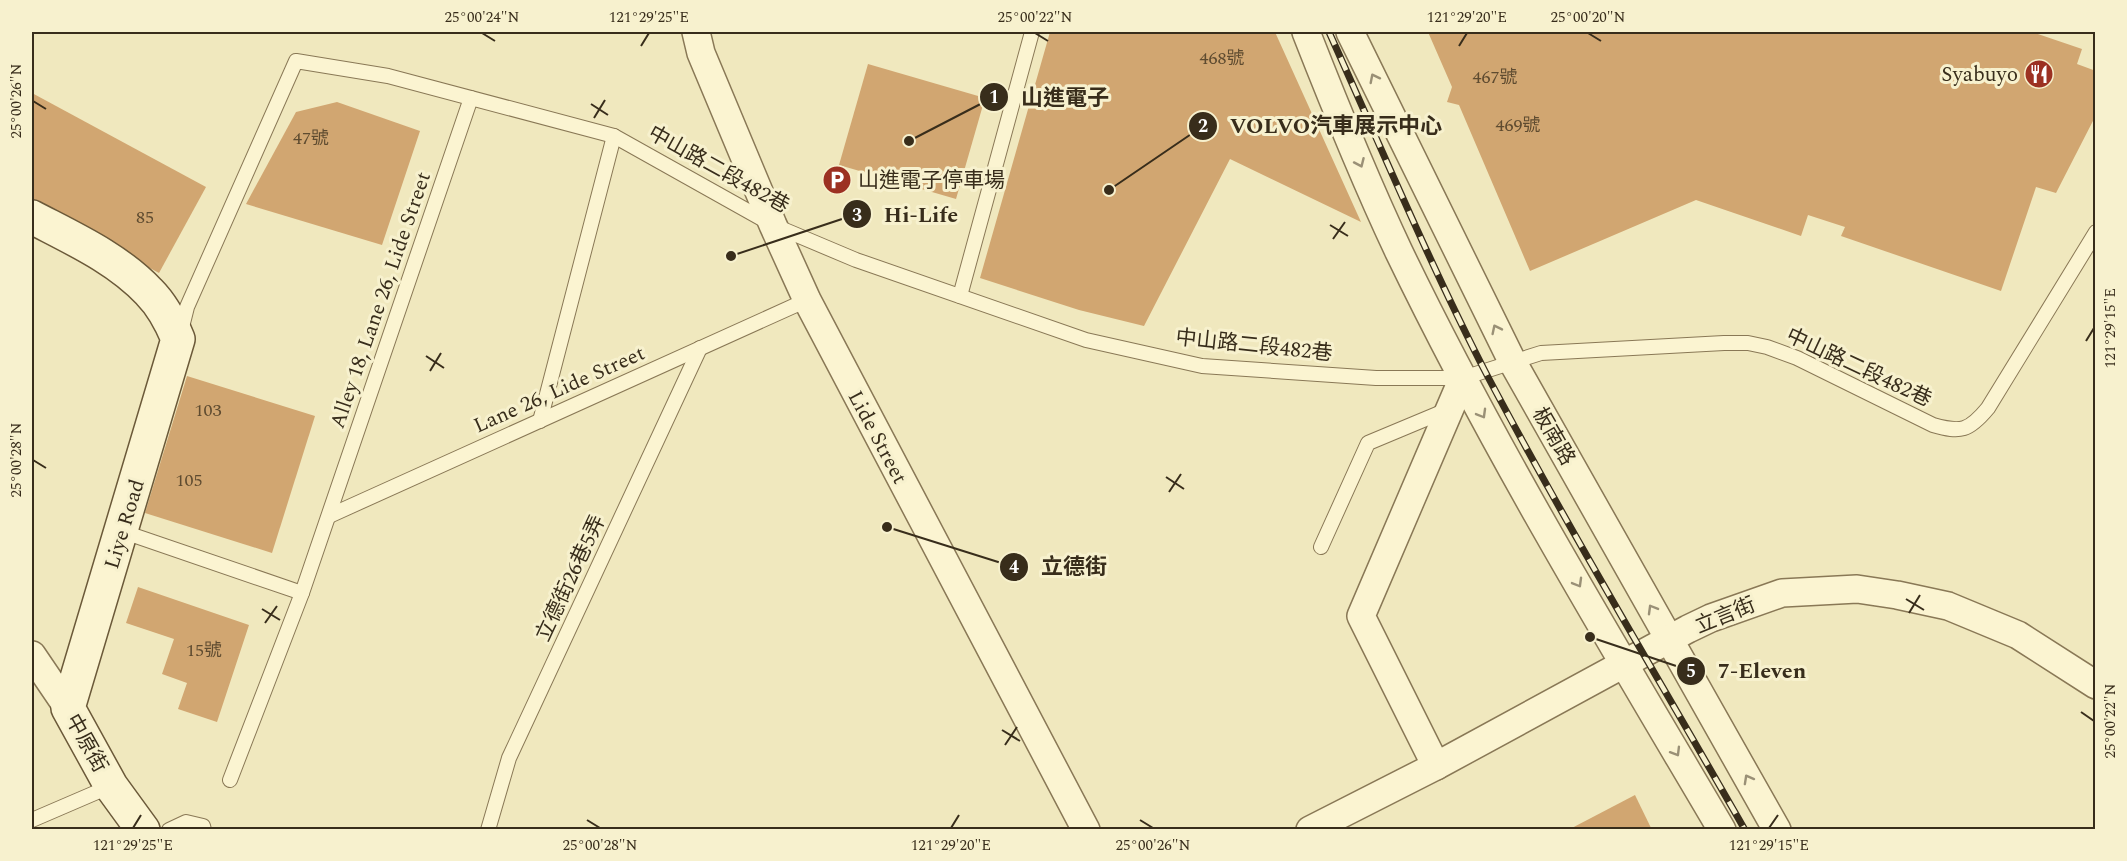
<svg xmlns="http://www.w3.org/2000/svg" width="2127" height="861" font-family="Spectral,'Noto Sans TC',serif">
<style>
.building{fill:#d1a671}
.lines{fill:none;stroke-linecap:round;stroke-linejoin:round}
.lane-casing{stroke:#897856;stroke-width:16}
.street-casing{stroke:#897856;stroke-width:30}
.secondary-casing{stroke:#6b5939;stroke-width:36}
.lane{stroke:#fbf4d1;stroke-width:14}
.street{stroke:#fbf4d1;stroke-width:27}
.secondary{stroke:#fbf4d1;stroke-width:33}
.rail-casing{stroke:#382d1b;stroke-width:7}
.rail{stroke:#f7f1ce;stroke-width:4.5;stroke-dasharray:14;stroke-linecap:butt}
.oneway{stroke:#9a9076}
.ticks{fill:none;stroke:#382d1b;stroke-width:2}
.labels{text-anchor:middle;stroke-width:6;stroke-linejoin:round;paint-order:stroke}
.number-label{font-size:18px;fill:#5e4b30}
.poi-label{font-size:21px;fill:#382d1b;stroke:#f7f1ce;text-anchor:end}
.street-label{font-size:21px;fill:#382d1b;stroke:#f7f1ce}
.leader{fill:none;stroke:#382d1b;stroke-width:2}
.callout-dot{fill:#382d1b;stroke:#f7f1ce;stroke-width:2}
.mark-label{font-size:18px;text-anchor:middle;font-weight:bold;fill:#fff}
.callout-label{font-size:22px;text-anchor:middle;font-weight:bold;fill:#382d1b;stroke:#f7f1ce;stroke-width:6;stroke-linejoin:round;paint-order:stroke}
.neatline{fill:none;stroke:#382d1b;stroke-width:2}
.ticks-label{font-size:15px;text-anchor:middle;fill:#382d1b}
</style>
<rect width="100%" height="100%" fill="#f0e8be"/>
<g class="building">
<polygon points="1050,32 1275,32 1361,222 1230,159 1144,326 1079,310 980,278"/>
<polygon points="1428,32 2032,32 2082,49 2077,64 2096,71 2096,115 2056,193 2036,187 2001,291 1841,236 1845,227 1808,215 1801,236 1696,200 1530,271 1459,105 1447,102 1452,87"/>
<polygon points="868,64 985,98 956,199 839,165"/>
<polygon points="32,93 206,187 159,273 32,204"/>
<polygon points="337,102 420,131 382,245 246,204 296,112"/>
<polygon points="187,376 315,416 272,553 145,513"/>
<polygon points="138,587 249,625 217,722 178,709 187,683 162,674 174,639 126,623"/>
<polygon points="1635,795 1652,830 1568,830"/>
</g>
<g class="lines">
<g class="lane-casing">
<g id="lane">
<polyline points="960,296 1032,32"/>
<path d="M181,331l6,-24 109,-246 92,15 226,60 159,89 83,35 230,80 116,26 174,12h87l78,-25 183,-10h24l19,4 30,11 136,67c28,8 36,6 55,-17l108,-176"/>
<polyline points="540,421 614,136"/>
<polyline points="329,516 807,300"/>
<polyline points="121,531 302,593"/>
<polyline points="1321,547 1368,443 1447,410"/>
<polyline points="230,780 302,593 471,98"/>
<polyline points="32,820 111,786"/>
<polyline points="169,830 186,822 203,826 204,830"/>
<polyline points="488,830 509,758 700,348"/>
</g>
</g>
<g class="street-casing">
<g id="street">
<polyline points="696,32 701,53 773,225 807,300 1086,830"/>
<path d="M1306,32c29,74 59,148 93,220 96,199 211,388 323,578"/>
<polyline points="1350,32 1512,361 1777,830"/>
<polyline points="32,655 68,708"/>
<polyline points="1436,766 1361,616 1463,378"/>
<polyline points="1310,830 1436,766 1688,629 1711,618 1782,593 1857,589 1897,595 1948,606 2018,635 2096,685"/>
</g>
</g>
<g class="secondary-casing">
<path id="secondary" d="M32,217c40,21 85,41 117,75 13,13 22,30 29,47l-110,369 43,78 32,44"/>
</g>
<use href="#lane" class="lane"/>
<use href="#street" class="street"/>
<use href="#secondary" class="secondary"/>
<g class="rail-casing">
<path id="rail" d="M1329,32c52,115 101,233 159,345 81,153 171,302 257,453"/>
</g>
<use href="#rail" class="rail"/>
</g>
<defs><path id="oneway-chevron" d="M-2-3.5L2.5 0L-2 3.5" fill="none" stroke-width="1.6" stroke-linecap="round" stroke-linejoin="round" transform="scale(1.5)"/></defs>
<g class="oneway">
<use href="#oneway-chevron" transform="translate(1374 78) rotate(-117)"/>
<use href="#oneway-chevron" transform="translate(1360 163) rotate(66)"/>
<use href="#oneway-chevron" transform="translate(1496 329) rotate(-116)"/>
<use href="#oneway-chevron" transform="translate(1482 414) rotate(60)"/>
<use href="#oneway-chevron" transform="translate(1578 583) rotate(60)"/>
<use href="#oneway-chevron" transform="translate(1652 609) rotate(-120)"/>
<use href="#oneway-chevron" transform="translate(1676 752) rotate(59)"/>
<use href="#oneway-chevron" transform="translate(1748 779) rotate(-119)"/>
</g>
<path class="ticks" d="M482,33l13,8M1035,33l13,8M1588,33l13,8M641,46l8,-13M1459,46l8,-13M33,101l13,8M591,104l17,11M594,118l11,-18M1330,225l18,11M1333,239l12,-17M2086,341l8,-13M426,356l18,12M430,371l11,-18M33,460l13,8M1166,477l18,12M1169,492l12,-18M1906,599l18,11M262,609l18,11M1909,613l11,-18M265,623l12,-17M2081,712l13,9M1002,730l18,11M1005,745l12,-18M587,820l13,8M1140,820l13,8M133,828l8,-13M951,828l8,-13M1769,828l9,-13"/>
<defs>
<g id="restaurant-disc" transform="scale(1.5)"><circle r="9.5" fill="#9c3122" stroke="#f7f1ce"/><path d="M-5-6h1v4h1v-4h1v4h1v-4h1v5L-1.5 .5V6h-2V.5L-5-1ZM5-6V6H3V1.5H1.5Q1.5-4 5-6Z" fill="#fff"/></g>
<g id="parking-disc" transform="scale(1.5)"><circle r="9.5" fill="#9c3122" stroke="#f7f1ce"/><path d="M-3.5-5.5H1a3.5 3.5 0 0 1 0 7H-1V5.5H-3.5ZM-1-3.4V-.6H.8a1.4 1.4 0 0 0 0-2.8Z" fill="#fff"/></g>
</defs>
<g fill-rule="evenodd">
<use href="#restaurant-disc" x="2039" y="74"/>
<use href="#parking-disc" x="837" y="180"/>
</g>
<g class="labels">
<g class="number-label">
<text x="1222" y="64">468號</text>
<text x="1495" y="83">467號</text>
<text x="1518" y="131">469號</text>
<text x="311" y="144">47號</text>
<text x="145" y="223">85</text>
<text x="208" y="416">103</text>
<text x="189" y="486">105</text>
<text x="204" y="656">15號</text>
</g>
<g class="poi-label">
<text x="2018" y="81">Syabuyo</text>
<text x="858" y="187" text-anchor="start">山進電子停車場</text>
</g>
<g class="street-label">
<text transform="translate(719 169) rotate(29)" y="7">中山路二段482巷</text>
<text transform="translate(380 300) rotate(-71)" y="7">Alley 18, Lane 26, Lide Street</text>
<text transform="translate(1254 345) rotate(6)" y="7">中山路二段482巷</text>
<text transform="translate(1859 367) rotate(25)" y="7">中山路二段482巷</text>
<text transform="translate(559 389) rotate(-24)" y="7">Lane 26, Lide Street</text>
<text transform="translate(1554 436) rotate(60)" y="7">板南路</text>
<text transform="translate(878 437) rotate(62)" y="7">Lide Street</text>
<text transform="translate(124 524) rotate(-73)" y="7">Liye Road</text>
<text transform="translate(570 578) rotate(-65)" y="7">立德街26巷5弄</text>
<text transform="translate(1725 615) rotate(-22)" y="7">立言街</text>
<text transform="translate(87 743) rotate(61)" y="7">中原街</text>
</g>
</g>
<path class="leader" d="M909 141L994 97M1109 190L1203 126M731 256L857 214M887 527L1014 567M1590 637L1691 671"/>
<g class="callout-dot">
<circle cx="909" cy="141" r="6"/>
<circle cx="1109" cy="190" r="6"/>
<circle cx="731" cy="256" r="6"/>
<circle cx="887" cy="527" r="6"/>
<circle cx="1590" cy="637" r="6"/>
<circle cx="994" cy="97" r="15"/>
<circle cx="1203" cy="126" r="15"/>
<circle cx="857" cy="214" r="15"/>
<circle cx="1014" cy="567" r="15"/>
<circle cx="1691" cy="671" r="15"/>
</g>
<g class="mark-label">
<text x="994" y="103">1</text>
<text x="1203" y="132">2</text>
<text x="857" y="221">3</text>
<text x="1014" y="573">4</text>
<text x="1691" y="677">5</text>
</g>
<g class="callout-label">
<text x="1065" y="105">山進電子</text>
<text x="1336" y="133">VOLVO汽車展示中心</text>
<text x="921" y="222">Hi-Life</text>
<text x="1074" y="574">立德街</text>
<text x="1762" y="678">7-Eleven</text>
</g>
<rect width="2127" height="861" fill="none" stroke="#f7f1ce" stroke-width="66"/>
<rect x="33" y="33" width="2061" height="795" class="neatline"/>
<g class="ticks-label">
<text x="482" y="22">25°00'24"N</text>
<text x="649" y="22">121°29'25"E</text>
<text x="1035" y="22">25°00'22"N</text>
<text x="1467" y="22">121°29'20"E</text>
<text x="1588" y="22">25°00'20"N</text>
<text transform="translate(16 101) rotate(-90)" y="5">25°00'26"N</text>
<text transform="translate(2110 328) rotate(-90)" y="5">121°29'15"E</text>
<text transform="translate(16 460) rotate(-90)" y="5">25°00'28"N</text>
<text transform="translate(2110 721) rotate(-90)" y="5">25°00'22"N</text>
<text x="133" y="850">121°29'25"E</text>
<text x="600" y="850">25°00'28"N</text>
<text x="951" y="850">121°29'20"E</text>
<text x="1153" y="850">25°00'26"N</text>
<text x="1769" y="850">121°29'15"E</text>
</g>
</svg>
